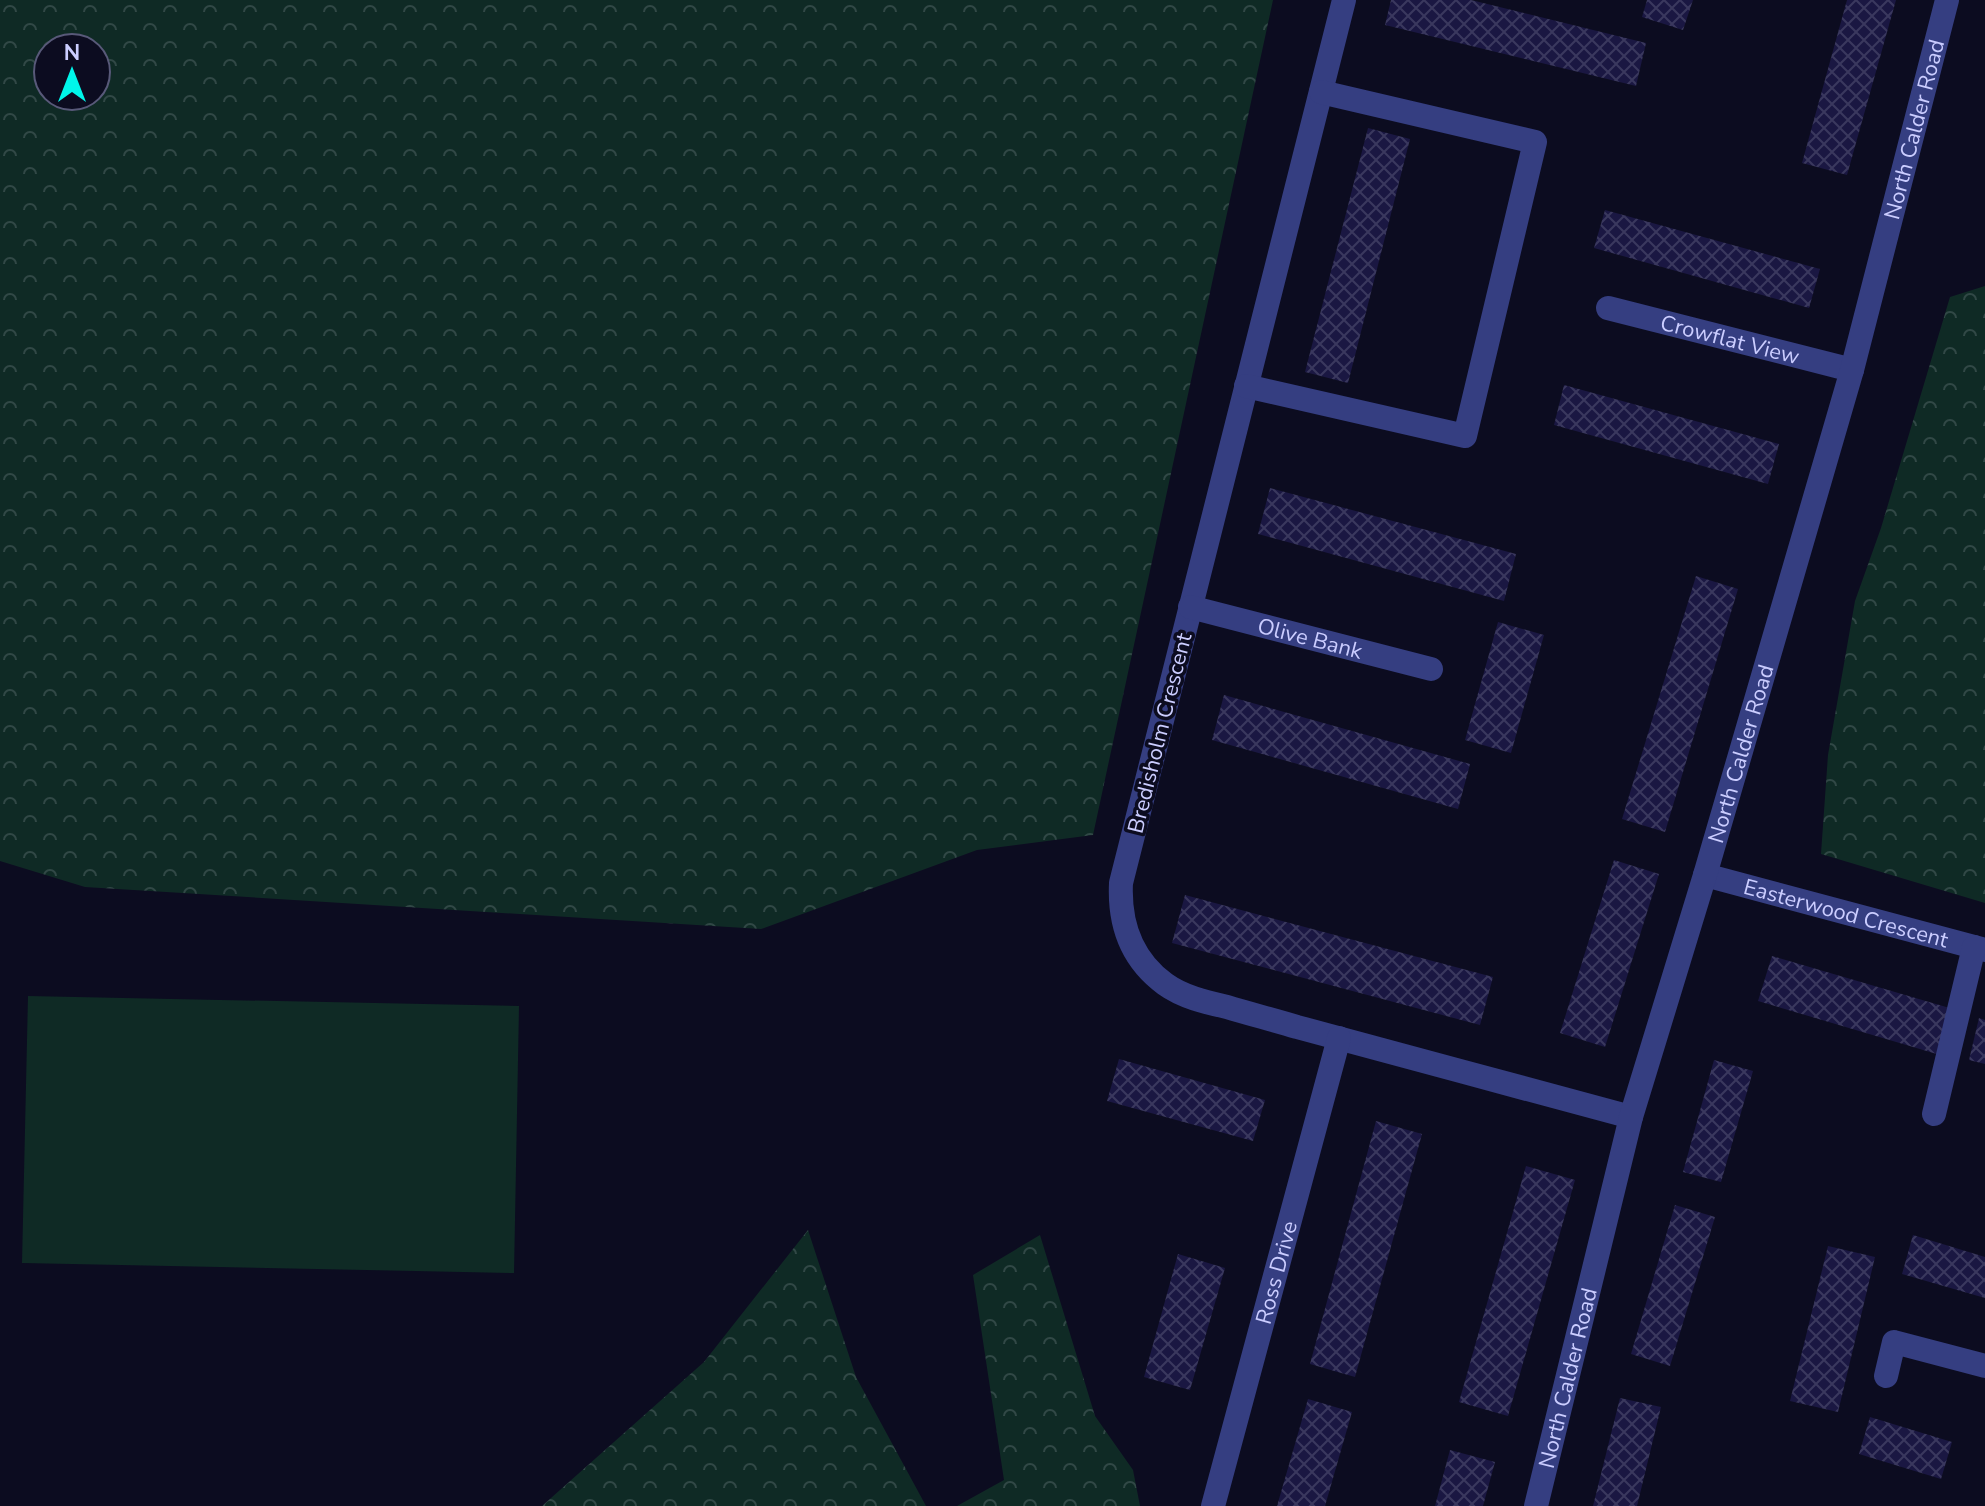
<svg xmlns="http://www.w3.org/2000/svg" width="1985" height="1506" font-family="'Nunito Sans',sans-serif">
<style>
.grass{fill:#0f2a25}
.forest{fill:url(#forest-crowns);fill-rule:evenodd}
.building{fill:url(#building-cross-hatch)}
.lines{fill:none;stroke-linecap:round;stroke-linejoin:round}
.minor{stroke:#353e81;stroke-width:24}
.labels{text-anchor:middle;stroke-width:7;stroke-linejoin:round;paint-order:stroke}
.street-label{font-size:22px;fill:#cbcdff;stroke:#0c0c20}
</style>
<defs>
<pattern id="forest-crowns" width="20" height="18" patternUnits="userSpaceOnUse" patternTransform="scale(2)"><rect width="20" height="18" fill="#0f2a25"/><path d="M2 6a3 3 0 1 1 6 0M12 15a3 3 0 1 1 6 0" fill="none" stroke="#314846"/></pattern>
<pattern id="building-cross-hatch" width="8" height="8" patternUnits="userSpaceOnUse" patternTransform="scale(2)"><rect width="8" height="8" fill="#1a1742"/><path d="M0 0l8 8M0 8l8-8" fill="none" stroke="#3a385e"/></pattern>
</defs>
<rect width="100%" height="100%" fill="#0c0c20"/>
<polygon class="grass" points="28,996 519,1006 514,1273 22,1263"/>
<g class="forest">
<path d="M0,0h1273l-180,835 -116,15 -216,79 -676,-42 -85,-26zM48,48h48v48h-48z"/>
<polygon points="1985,286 1985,903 1821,854 1828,755 1855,601 1881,528 1950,297"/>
<polygon points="808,1230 856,1377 926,1506 542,1506 704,1362"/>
<polygon points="1040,1235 1095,1416 1133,1470 1140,1506 957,1506 1004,1480 973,1275"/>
</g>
<g class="building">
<polygon points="1391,0 1471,0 1646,43 1636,86 1385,25"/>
<polygon points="1647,0 1693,0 1683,30 1642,17"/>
<polygon points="1847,0 1896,0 1847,175 1802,163"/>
<polygon points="1368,128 1410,139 1348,383 1305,372"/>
<polygon points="1605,210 1820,269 1809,308 1594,248"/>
<polygon points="1564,385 1779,444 1768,484 1554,425"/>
<polygon points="1270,488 1516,554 1504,601 1258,534"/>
<polygon points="1696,576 1738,589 1665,832 1622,819"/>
<polygon points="1498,622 1544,635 1511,753 1465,740"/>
<polygon points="1224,695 1470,764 1458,809 1212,740"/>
<polygon points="1614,860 1659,874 1605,1047 1560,1033"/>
<polygon points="1185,895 1493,977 1480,1025 1172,943"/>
<polygon points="1772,956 1953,1009 1940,1055 1758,1001"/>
<polygon points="1979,1018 1985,1020 1985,1064 1969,1060"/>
<polygon points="1119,1059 1265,1100 1253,1141 1107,1101"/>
<polygon points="1714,1060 1753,1071 1721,1182 1683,1172"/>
<polygon points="1376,1121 1422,1134 1355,1377 1310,1364"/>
<polygon points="1526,1166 1575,1180 1508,1416 1459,1402"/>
<polygon points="1675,1205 1715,1217 1670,1366 1631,1354"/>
<polygon points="1913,1235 1985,1257 1985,1298 1902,1274"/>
<polygon points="1828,1246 1875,1257 1838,1412 1790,1401"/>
<polygon points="1178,1254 1225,1268 1190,1390 1144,1377"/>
<polygon points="1620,1398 1661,1407 1637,1506 1593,1506"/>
<polygon points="1308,1399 1352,1412 1325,1506 1277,1506"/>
<polygon points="1870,1417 1952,1442 1941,1479 1859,1454"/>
<polygon points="1450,1450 1495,1462 1483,1506 1435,1506"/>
</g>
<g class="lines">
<g class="minor">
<path d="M1344,0l-223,883c-2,41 10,76 44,101 18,13 40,18 62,23 23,7 47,13 70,20 111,30 223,60 334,90"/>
<path id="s1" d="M1608,308l244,62"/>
<polyline points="1246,386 1465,436 1535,142 1321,92"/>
<path id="s2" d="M1190,607l241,62"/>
<path id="s3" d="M1705,875l280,75"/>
<polyline points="1934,1114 1974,947"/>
<polyline points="1886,1376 1894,1342 1985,1366"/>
<path id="s4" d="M1213,1506l126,-468"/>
<path id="s5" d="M1536,1506l95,-389 74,-242 147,-505 95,-370"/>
</g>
</g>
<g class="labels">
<g class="street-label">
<text dy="8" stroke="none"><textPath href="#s5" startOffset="1428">North Calder Road</textPath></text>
<text dy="8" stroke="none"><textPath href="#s1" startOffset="126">Crowflat View</textPath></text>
<text dy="8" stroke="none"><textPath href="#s2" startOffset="124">Olive Bank</textPath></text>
<text transform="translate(1159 733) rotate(-76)" y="8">Bredisholm Crescent</text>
<text dy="8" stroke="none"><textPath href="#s5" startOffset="780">North Calder Road</textPath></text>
<text dy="8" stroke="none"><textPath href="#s3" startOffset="146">Easterwood Crescent</textPath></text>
<text dy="8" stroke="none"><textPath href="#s4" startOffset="242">Ross Drive</textPath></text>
<text dy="8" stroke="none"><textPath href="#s5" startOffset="132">North Calder Road</textPath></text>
</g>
</g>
<g transform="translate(72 72)"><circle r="38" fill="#0c0c20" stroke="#585979" stroke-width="2"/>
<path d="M0-6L14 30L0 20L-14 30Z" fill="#00f6ea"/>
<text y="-12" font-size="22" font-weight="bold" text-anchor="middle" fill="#cbcdff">N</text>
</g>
</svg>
